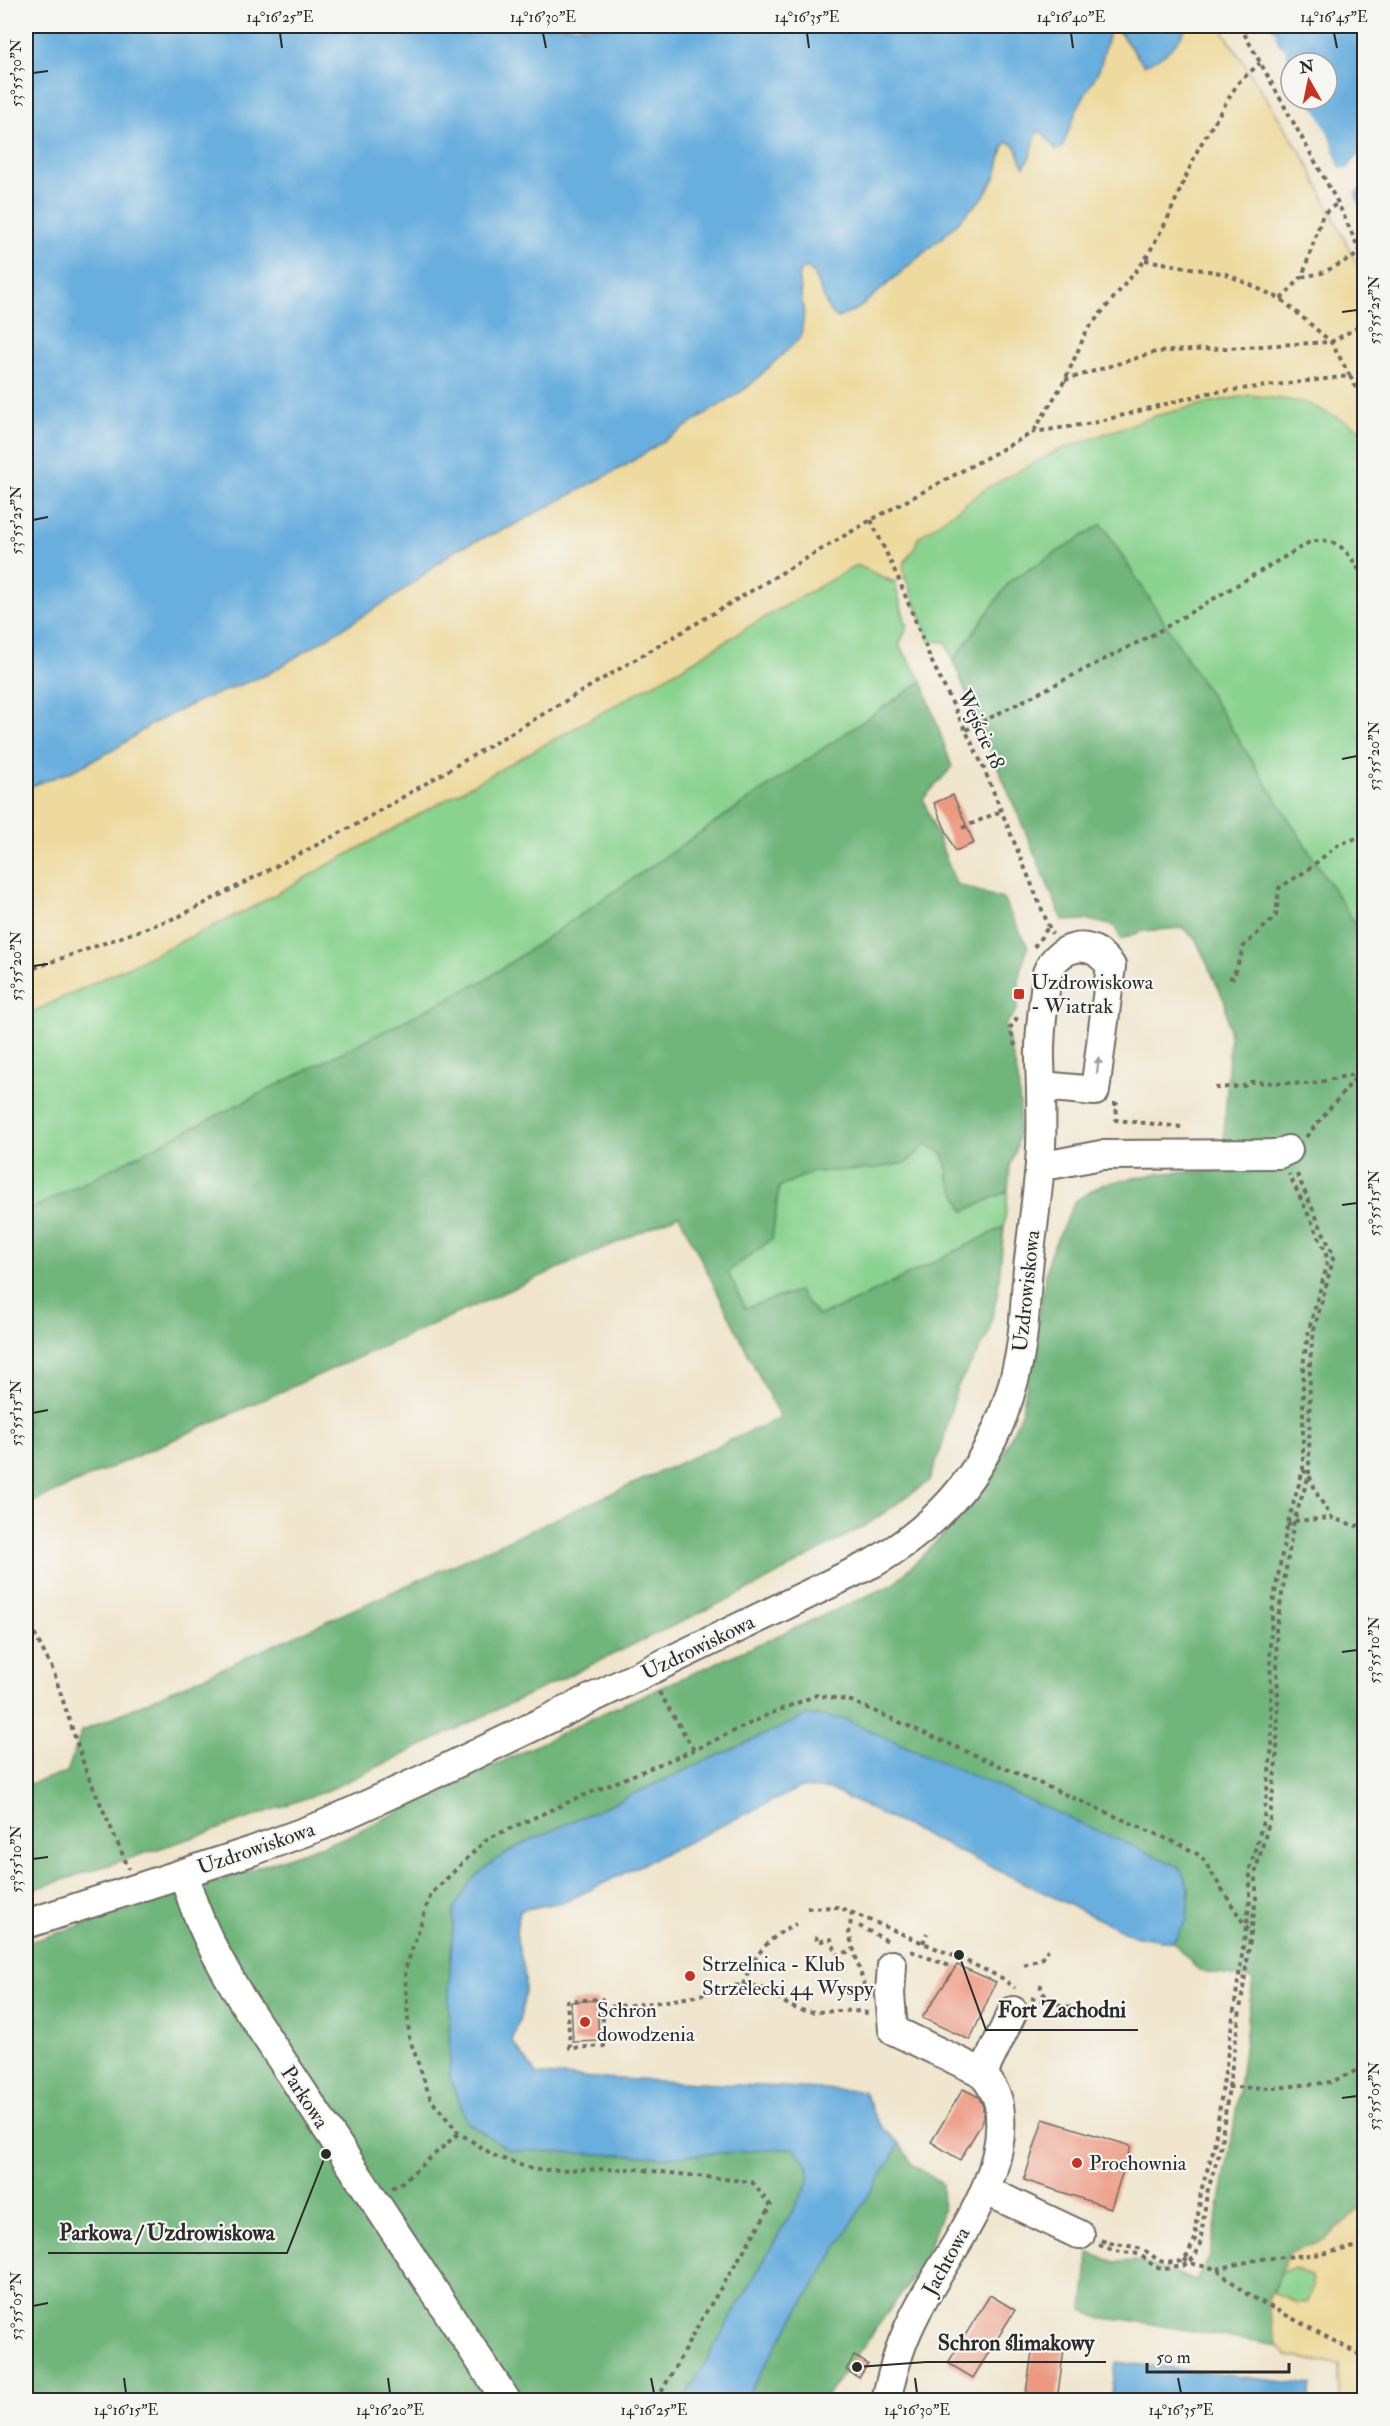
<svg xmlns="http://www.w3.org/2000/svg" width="1390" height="2426" font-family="'IM FELL Double Pica',serif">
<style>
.green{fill:#8ad38f;stroke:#5a7f5d;stroke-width:1.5}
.forest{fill:#6fb57a;stroke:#4d7052;stroke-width:1.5}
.sand{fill:#eeda9e;stroke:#8c8264;stroke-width:1.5}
.water{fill:#67aede;stroke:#496c84;stroke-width:1.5}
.pier{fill:#f0e5cc}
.building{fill:#ed9880}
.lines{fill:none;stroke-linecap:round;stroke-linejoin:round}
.minor-casing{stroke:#706c63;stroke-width:32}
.path{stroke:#706c63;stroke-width:4;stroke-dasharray:4.5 4.5;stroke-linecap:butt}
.minor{stroke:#fff;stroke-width:28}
.oneway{fill:#a0a0a0}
.ticks{fill:none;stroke:#2b2b2b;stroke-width:2}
.poi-dot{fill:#c8321e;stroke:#f6f6f2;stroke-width:2}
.labels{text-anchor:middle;stroke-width:4.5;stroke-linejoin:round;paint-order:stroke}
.street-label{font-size:21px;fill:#2b2b2b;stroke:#f6f6f2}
.poi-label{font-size:21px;fill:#2b2b2b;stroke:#f6f6f2;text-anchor:start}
.leader{fill:none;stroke:#2b2b2b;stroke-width:2}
.callout-dot{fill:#2b2b2b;stroke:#f6f6f2;stroke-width:2}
.callout-label{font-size:22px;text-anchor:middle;font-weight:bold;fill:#2b2b2b;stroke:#f6f6f2;stroke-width:4.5;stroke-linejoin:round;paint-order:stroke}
.neatline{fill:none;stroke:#2b2b2b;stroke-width:2}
.ticks-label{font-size:15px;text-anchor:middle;fill:#2b2b2b}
</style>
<rect width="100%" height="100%" fill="#f6f6f2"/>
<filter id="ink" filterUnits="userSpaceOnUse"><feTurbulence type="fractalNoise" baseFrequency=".0167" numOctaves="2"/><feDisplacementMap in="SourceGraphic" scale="12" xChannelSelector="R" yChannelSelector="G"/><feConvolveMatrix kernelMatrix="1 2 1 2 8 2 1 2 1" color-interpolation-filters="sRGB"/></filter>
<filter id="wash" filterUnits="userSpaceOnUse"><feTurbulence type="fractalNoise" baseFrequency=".008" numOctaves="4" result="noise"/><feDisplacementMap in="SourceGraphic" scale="24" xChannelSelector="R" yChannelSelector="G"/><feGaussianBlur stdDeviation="1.35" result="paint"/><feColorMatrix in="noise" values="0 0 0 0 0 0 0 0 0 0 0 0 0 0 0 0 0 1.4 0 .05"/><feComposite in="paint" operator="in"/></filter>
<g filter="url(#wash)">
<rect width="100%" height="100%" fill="#f0e5cc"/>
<g class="green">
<path d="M1251,395l53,7 54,25 6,7v504l-262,-414 -92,57 -57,80 -7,-19 -16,-1 -25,-64 -2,-13 11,-15 4,-11c23,-17 46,-36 70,-51 80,-47 171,-77 263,-92z"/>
<polygon points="857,565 895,584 907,628 899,645 922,681 485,980 26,1212 26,1015 249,909 682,668 755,623"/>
<polygon points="927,1144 944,1155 949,1179 964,1211 1008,1191 1004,1227 851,1303 818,1316 798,1291 745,1308 728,1272 772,1239 779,1187 812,1172 871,1169 906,1163"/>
<polygon points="1294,2268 1311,2276 1313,2287 1308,2303 1297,2303 1272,2293 1281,2271"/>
</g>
<g class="forest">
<polygon points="1102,524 1364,938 1364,2205 1324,2240 1290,2252 1267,2304 1278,2346 1123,2319 1101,2319 1083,2310 1089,2253 1115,2262 1136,2261 1197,2280 1210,2255 1234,2126 1253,1979 1199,1971 1173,1942 1187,1920 1189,1888 844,1719 808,1715 518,1846 454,1909 449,1988 450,2078 664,2157 795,2148 809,2169 809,2182 684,2400 26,2400 26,1943 168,1898 346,1837 601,1714 894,1584 954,1524 994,1476 1022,1411 1049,1256 1075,1201 1103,1184 1160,1173 1222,1170 1230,1037 1225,1002 1196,940 1183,928 1143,931 1121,939 1114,926 1089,920 1063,921 953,661 1010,581"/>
<polygon points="922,681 952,767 923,799 956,884 1003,899 1028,947 1020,971 1017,1010 1005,1025 1018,1078 1020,1107 1017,1147 1010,1166 1008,1191 964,1211 949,1179 944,1155 927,1144 906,1163 871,1169 812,1172 779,1187 772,1239 728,1272 745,1308 798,1291 818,1316 851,1303 1004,1227 998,1292 988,1335 957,1387 942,1446 929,1481 871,1522 758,1585 329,1790 213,1831 26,1892 26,1785 67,1772 82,1731 780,1418 679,1215 26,1505 26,1212 485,980"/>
<polygon points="900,2144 912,2164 942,2184 943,2209 922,2265 824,2400 744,2400"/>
</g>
<g class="sand">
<path d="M1114,26l30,39 26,-15 17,-24h33l84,131 60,122v155l-6,-7 -54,-25 -53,-7 -40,7 -56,14 -99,35 -69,37 -69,50 -4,11 -11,15 2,13 -11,5 -37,-17 -102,58 -73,45 -433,241 -223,106v-227l48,-18 41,-21 37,-25 46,-23 70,-27 129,-79 60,-46 53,-22 116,-62 122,-78 53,-50v-48l-3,-12 2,-6 6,-3 7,5 16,37 9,8 21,-10 87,-74 37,-37 13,-21 7,-29 5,-5 7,3 4,8 11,4 7,-26 6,2 29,-12c14,-35 31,-51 37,-91z"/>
<polygon points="1364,2205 1364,2400 1339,2400 1339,2364 1286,2356 1278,2346 1267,2304 1272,2293 1297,2303 1308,2303 1313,2287 1311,2276 1294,2268 1281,2271 1290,2252 1324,2240"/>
</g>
<g class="water">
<path d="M26,26h1161c-9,18 -24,32 -43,39l-28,-38h-6l-10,41 -22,39 -16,41 -6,2 -13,-17 -6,-2 -7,26 -6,10 -9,-22 -7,-3 -5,5 -7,29 -13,21 -37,37 -87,74 -21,10 -9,-8 -16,-37 -7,-5 -6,3 -2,6 6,35 -3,25 -53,50 -122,78 -116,62 -53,22 -60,46 -129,79 -70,27 -46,23 -37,25 -41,21 -48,18z"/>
<polygon points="1270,26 1364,26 1364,158 1362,152 1347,169 1339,167 1332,142 1313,105 1307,99 1327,99 1327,63 1291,64"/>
<polygon points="1364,189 1364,218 1356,194 1359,190"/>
<path d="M808,1715l36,4 336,148 9,21 -2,32 -14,22 -41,-7 -301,-145 -30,-3 -234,114 -46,9c-12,30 3,42 4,70 1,21 -6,42 -13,61l25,34 326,16c6,8 7,14 10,22 6,13 17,22 27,31l-156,256h-60l125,-218v-14l-14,-20 -131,9 -155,-7 -41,-27 -18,-45 -1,-90 5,-79 17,-28 19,-17 28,-18z"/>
<polygon points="1116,2362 1311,2385 1309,2400 1111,2400"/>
</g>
<g class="pier">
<polygon points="1267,26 1270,26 1275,31 1278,44 1285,49 1291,67 1286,63 1282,51 1276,45 1273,33"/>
<polygon points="1304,99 1307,99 1317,111 1332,142 1339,167 1347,169 1362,152 1364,161 1361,157 1351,170 1345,173 1337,169 1329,143 1314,112"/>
</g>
<g id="blocks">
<g class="building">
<polygon points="953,795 974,843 955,851 934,803"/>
<polygon points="957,1965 996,1982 970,2040 922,2018"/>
<polygon points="597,2000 599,2041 573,2042 571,2002"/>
<polygon points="963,2089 979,2097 983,2107 983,2121 960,2160 931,2142"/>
<polygon points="1043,2119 1131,2146 1111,2208 1024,2180"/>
<polygon points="990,2295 1015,2310 973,2378 948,2363"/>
<polygon points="1033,2345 1064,2349 1057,2400 1025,2400"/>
<polygon points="854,2356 868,2364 859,2378 846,2370"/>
</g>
</g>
</g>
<g filter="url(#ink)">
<use href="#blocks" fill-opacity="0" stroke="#706c63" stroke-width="1.5"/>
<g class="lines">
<g class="minor-casing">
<g id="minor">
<polyline points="1040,1164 1055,1164 1101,1155 1279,1154 1288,1150"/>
<path d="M184,1873c11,46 34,86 58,127l264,400"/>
<path d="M26,1924l226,-73 71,-26 105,-48 445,-214c82,-47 127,-112 146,-204 6,-30 6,-61 9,-91 4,-35 9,-69 12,-104 3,-35 1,-70 0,-105 -1,-28 4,-58 7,-86 8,-20 30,-33 50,-21 5,4 10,9 14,14l-16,125 -53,-5"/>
<polyline points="892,1965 890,1994 893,2030 983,2073"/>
<polyline points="985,2190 1080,2235"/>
<path d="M886,2400c5,-20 10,-42 18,-61 28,-73 108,-150 95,-234 -2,-12 -10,-22 -16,-32l30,-62"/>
</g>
</g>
<g class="path">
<polyline points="1240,26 1338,203 1364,260"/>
<polyline points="1145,260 1226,274 1281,299 1331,342 1350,376"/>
<polyline points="1302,277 1322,273 1361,253"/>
<polyline points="1281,299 1302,277 1323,214 1338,203"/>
<polyline points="1065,380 1156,352 1331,342 1364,324"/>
<polyline points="1034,431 1065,380 1087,330 1145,260 1167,220 1198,149 1238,83 1260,63"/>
<polyline points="871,520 899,580 931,660 982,764 1052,934"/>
<path d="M966,730l188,-96 154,-91c31,-10 41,12 56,34"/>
<polyline points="962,828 1001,811"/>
<polyline points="1034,947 1049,926"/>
<polyline points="26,971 180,916 359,823 871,520 1034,432 1093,423 1208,393 1350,376 1364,404"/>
<polyline points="1229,977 1233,978 1244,946 1276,916 1279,888 1306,871 1339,844 1364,836"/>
<polyline points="1015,1046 1010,1028 1019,1015"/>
<polyline points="1215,1088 1244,1086 1251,1082 1311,1084 1359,1073"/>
<polyline points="1113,1104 1117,1104 1116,1120 1182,1127"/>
<polyline points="1306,1137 1356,1077 1364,1063"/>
<polyline points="1303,1470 1309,1475 1318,1496 1332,1518 1356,1526 1364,1523"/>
<polyline points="1287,1526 1294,1521 1332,1518"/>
<polyline points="26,1618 53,1670 86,1771 129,1869"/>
<polyline points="659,1692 694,1750"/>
<polyline points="807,1908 839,1907 968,1962 1002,1978 1015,1988"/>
<polyline points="852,1912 849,1934 866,1991"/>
<polyline points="859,1926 890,1942"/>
<polyline points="816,1936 817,1942 831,1939 837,1955 854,1950"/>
<polyline points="923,1943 927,1933"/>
<polyline points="911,1951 952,1967"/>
<polyline points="1024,1965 1043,1958 1048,1949"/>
<path d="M1041,1984c-1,9 3,11 11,14l-2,6"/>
<path d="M743,1985c10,-29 25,-48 53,-61"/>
<polyline points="1031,1998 1087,2011 1094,2009"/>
<polygon points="602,1999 604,2046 570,2048 567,2001"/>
<path d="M602,2007c34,-2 69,-5 102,-13 14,-3 25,-9 40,-9 32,0 34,22 62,26 22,3 42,-4 64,3"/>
<polyline points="1228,2087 1275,2088 1331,2082 1364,2067"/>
<polyline points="392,2188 400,2184 459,2133"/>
<path d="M1101,2240c14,6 24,4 37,8 19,5 15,19 43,13l6,-5 8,-17 6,-48 13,-44 36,-247v-32l14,-50 8,-73 -2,-100 3,-41 14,-78 16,-56v-105l6,-36 17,-60 1,-10 -2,-9 -36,-76"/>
<polyline points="1099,2245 1115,2251 1139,2254 1154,2266 1165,2269 1183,2266 1195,2257 1200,2244 1207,2193 1220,2150 1256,1898 1256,1869 1270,1819 1277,1752 1278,1699 1276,1630 1294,1521 1309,1475 1310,1360 1314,1330 1333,1260 1332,1252 1295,1170"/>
<polyline points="1184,2259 1189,2263 1217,2269 1245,2293 1364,2357"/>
<polyline points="1217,2269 1260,2259 1322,2254 1364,2245"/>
<polyline points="657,2400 700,2322 771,2206 752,2182 634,2169 535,2170 495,2156 459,2133 431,2100 409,2037 405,1970 431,1894 487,1839 580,1797 694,1750 772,1713 817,1695 851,1701 1181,1845 1201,1856 1251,1935"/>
</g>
<use href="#minor" class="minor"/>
</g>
<defs><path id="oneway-solid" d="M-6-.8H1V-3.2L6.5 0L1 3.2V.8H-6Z" transform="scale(1.5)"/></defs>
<use class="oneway" href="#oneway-solid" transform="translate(1098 1065) rotate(-83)"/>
</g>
<path class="ticks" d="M280,33l2,15M543,33l3,15M807,33l2,15M1071,33l2,15M1334,33l3,15M33,73l15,-2M1342,312l15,-2M33,520l15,-3M1342,759l15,-3M33,966l15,-2M1342,1205l15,-2M33,1413l15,-3M1342,1652l15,-2M33,1859l15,-2M1342,2098l15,-2M33,2306l15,-3M124,2378l2,15M388,2378l2,15M651,2378l3,15M915,2378l2,15M1178,2378l3,15"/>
<g class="poi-dot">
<rect x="1013" y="988" width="12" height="12" rx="3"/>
<circle cx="690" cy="1976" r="6"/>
<circle cx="585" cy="2022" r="6"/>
<circle cx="1077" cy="2163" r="6"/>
</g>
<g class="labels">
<g class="street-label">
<text transform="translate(981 729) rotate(65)" y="7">Wejście 18</text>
<text transform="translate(1026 1291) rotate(-84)" y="7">Uzdrowiskowa</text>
<text transform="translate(698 1647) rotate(-26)" y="7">Uzdrowiskowa</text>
<text transform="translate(256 1848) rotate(-19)" y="7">Uzdrowiskowa</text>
<text transform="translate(305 2097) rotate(57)" y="7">Parkowa</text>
<text transform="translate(946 2261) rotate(-61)" y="7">Jachtowa</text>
</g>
<g class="poi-label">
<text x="1031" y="989">Uzdrowiskowa<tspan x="1031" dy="24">- Wiatrak</tspan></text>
<text x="702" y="1971">Strzelnica - Klub<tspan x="702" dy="24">Strzelecki 44 Wyspy</tspan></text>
<text x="597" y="2017">Schron<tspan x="597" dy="24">dowodzenia</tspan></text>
<text x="1089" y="2170">Prochownia</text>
</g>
</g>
<path class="leader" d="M959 1955L986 2030H1138M326 2154L287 2253H48M857 2367L926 2362H1106"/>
<g class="callout-dot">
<circle cx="959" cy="1955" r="6"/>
<circle cx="326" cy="2154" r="6"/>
<circle cx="857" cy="2367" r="6"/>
</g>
<g class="callout-label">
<text x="1062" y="2017">Fort Zachodni</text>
<text x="167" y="2240">Parkowa / Uzdrowiskowa</text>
<text x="1016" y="2350">Schron ślimakowy</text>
</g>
<rect width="1390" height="2426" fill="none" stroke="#f6f6f2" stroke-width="66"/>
<g transform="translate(1309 81) rotate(351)"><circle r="28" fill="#f6f6f2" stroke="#a5a5a2" stroke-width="1.5"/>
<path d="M0-4.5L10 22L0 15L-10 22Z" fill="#c8321e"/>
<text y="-9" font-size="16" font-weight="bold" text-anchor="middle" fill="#2b2b2b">N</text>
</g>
<path d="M1147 2363v9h142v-9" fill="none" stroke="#2b2b2b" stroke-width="3"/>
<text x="1156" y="2363" font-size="18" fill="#2b2b2b" stroke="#f6f6f2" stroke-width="4.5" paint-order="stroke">50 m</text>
<rect x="33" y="33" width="1324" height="2360" class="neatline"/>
<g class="ticks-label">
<text x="280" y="22">14°16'25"E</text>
<text x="543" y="22">14°16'30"E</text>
<text x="807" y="22">14°16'35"E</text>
<text x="1071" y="22">14°16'40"E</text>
<text x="1334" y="22">14°16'45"E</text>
<text transform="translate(16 73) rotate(-90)" y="5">53°55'30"N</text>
<text transform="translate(1374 310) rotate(-90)" y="5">53°55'25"N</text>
<text transform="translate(16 520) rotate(-90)" y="5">53°55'25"N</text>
<text transform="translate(1374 756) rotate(-90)" y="5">53°55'20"N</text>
<text transform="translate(16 966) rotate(-90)" y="5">53°55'20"N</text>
<text transform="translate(1374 1203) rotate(-90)" y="5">53°55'15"N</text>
<text transform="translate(16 1413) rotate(-90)" y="5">53°55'15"N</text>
<text transform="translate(1374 1650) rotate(-90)" y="5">53°55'10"N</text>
<text transform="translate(16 1859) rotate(-90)" y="5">53°55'10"N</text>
<text transform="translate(1374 2096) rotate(-90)" y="5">53°55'05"N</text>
<text transform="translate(16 2306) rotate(-90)" y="5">53°55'05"N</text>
<text x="126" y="2415">14°16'15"E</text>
<text x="390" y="2415">14°16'20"E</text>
<text x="654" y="2415">14°16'25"E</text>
<text x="917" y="2415">14°16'30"E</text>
<text x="1181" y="2415">14°16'35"E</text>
</g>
</svg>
